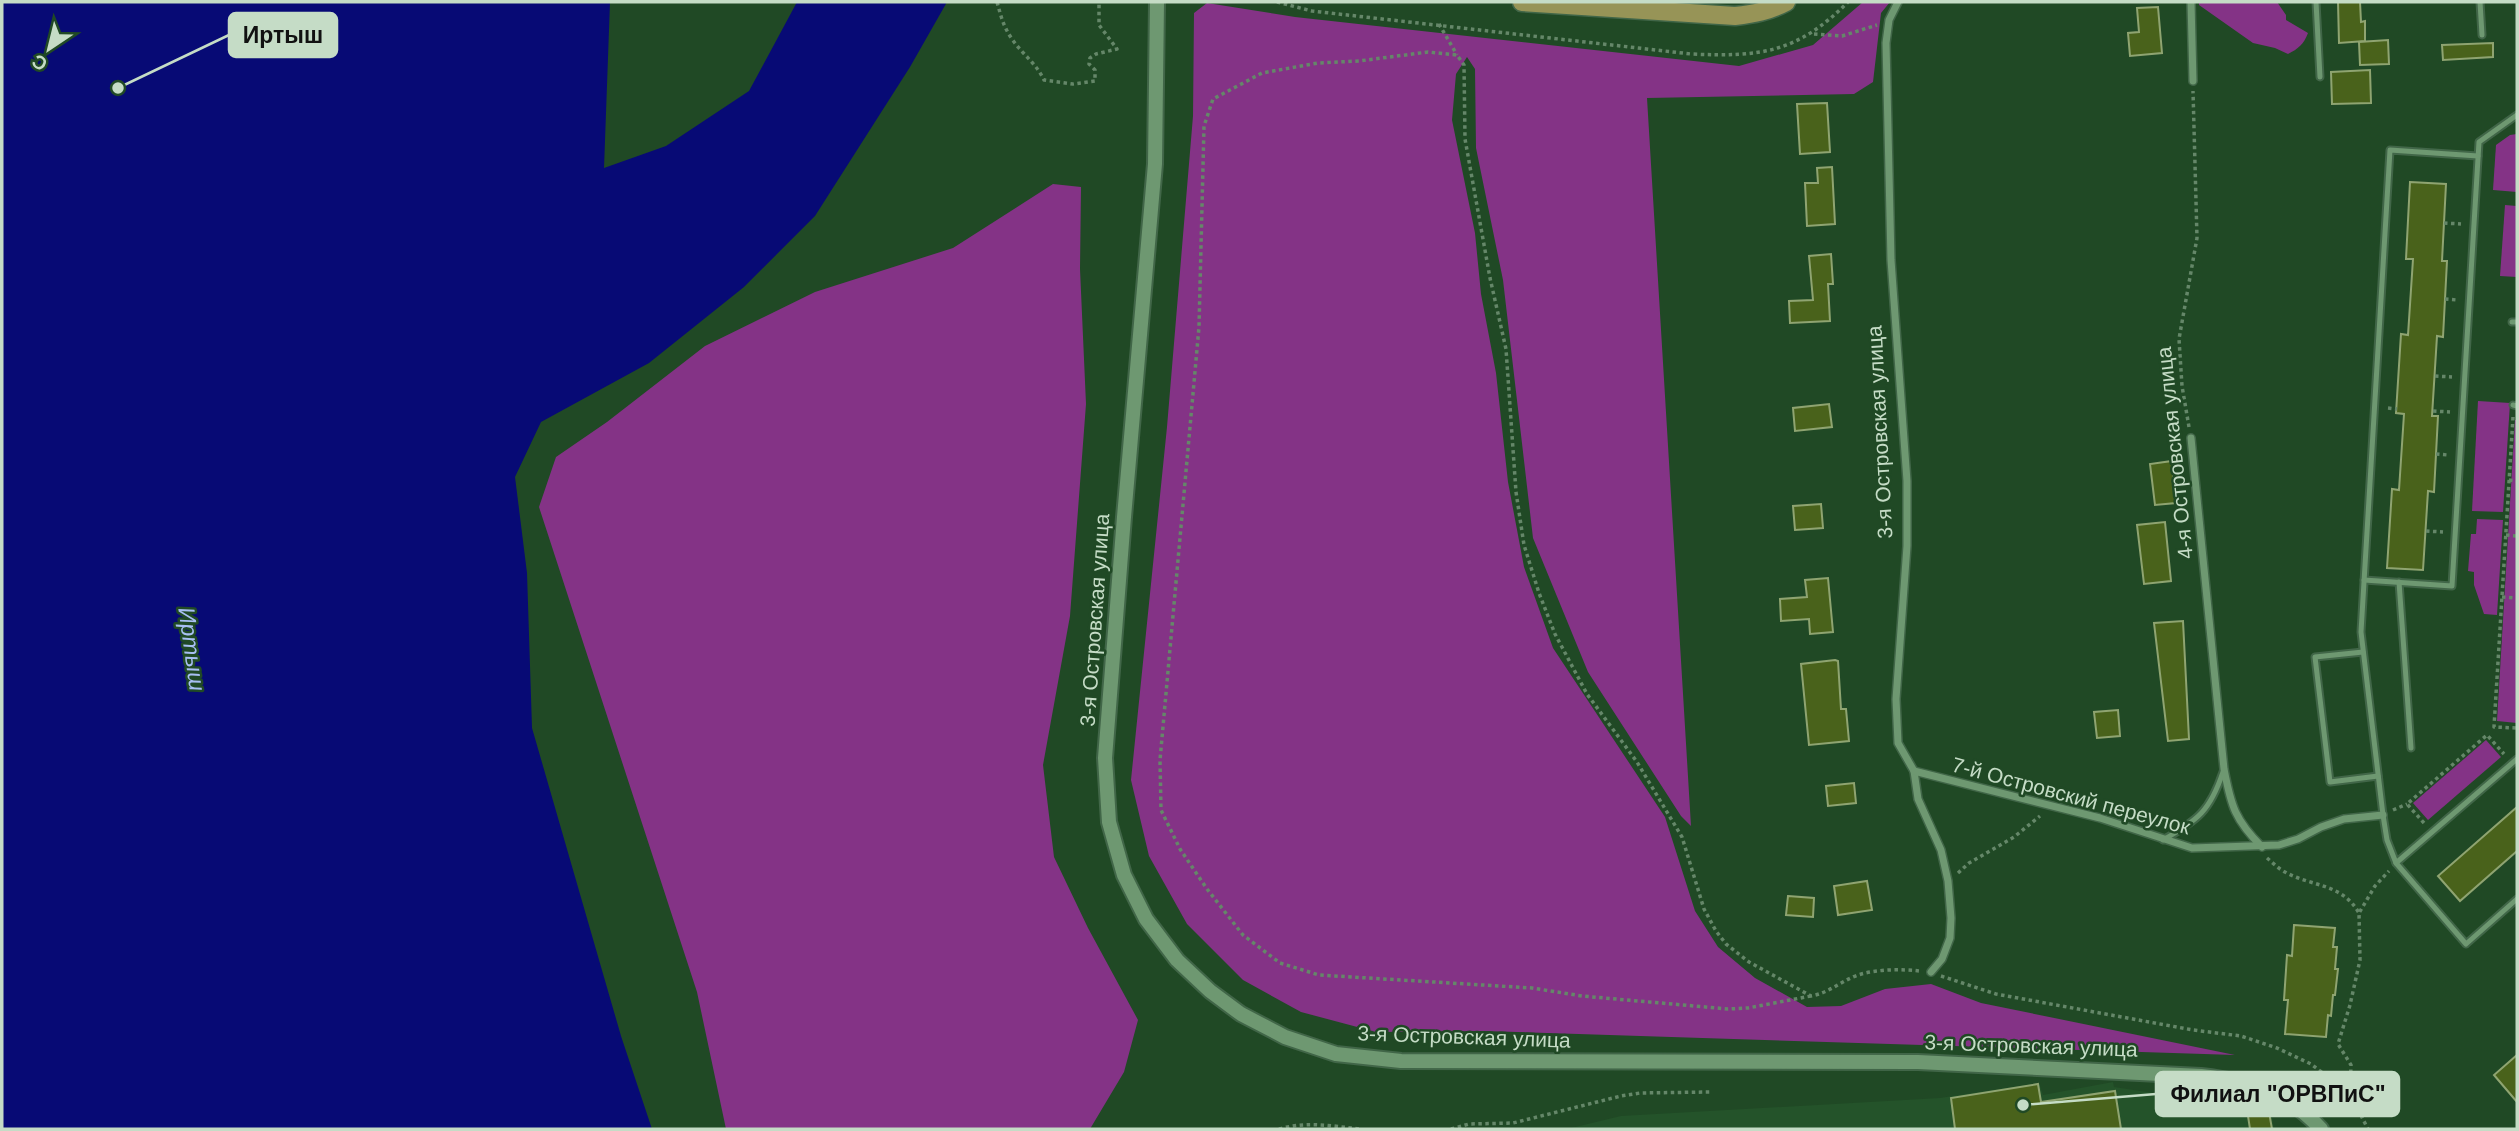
<svg xmlns="http://www.w3.org/2000/svg" width="2519" height="1131" font-family="Helvetica,sans-serif">
<style>
.built{fill:#24532a}
.green{fill:#843386}
.water{fill:#070a75}
.building{fill:#49621b;stroke:#8fa471;stroke-width:2}
.lines{fill:none;stroke-linecap:round;stroke-linejoin:round}
.service-casing{stroke:#416648;stroke-width:9}
.minor-casing{stroke:#416648;stroke-width:10}
.secondary-casing{stroke:#416648;stroke-width:18}
.primary-casing{stroke:#416648;stroke-width:21}
.path{stroke:#658769;stroke-width:3.5;stroke-dasharray:3.5 3.5;stroke-linecap:butt}
.service{stroke:#6e9871;stroke-width:5}
.minor{stroke:#6e9871;stroke-width:7}
.secondary{stroke:#6e9871;stroke-width:14}
.primary{stroke:#979457;stroke-width:18}
.labels{text-anchor:middle;stroke-width:5;stroke-linejoin:round;paint-order:stroke}
.street-label{font-size:21px;fill:#c5dcc6;stroke:#204925}
.water-label{font-size:23px;font-style:italic;fill:#a8bff3;stroke:#204925}
.leader{fill:none;stroke:#c5dcc6;stroke-width:2.5}
.callout-dot{fill:#c5dcc6;stroke:#204925;stroke-width:2.5}
.callout{fill:#c5dcc6;stroke:#c5dcc6;stroke-width:2.5}
.callout-label{font-size:23px;text-anchor:middle;font-weight:bold;fill:#111}
</style>
<rect width="100%" height="100%" fill="#204925"/>
<polygon class="built" points="2113,1082 2114,1087 2271,1111 2274,1129 1567,1129 1621,1116 1940,1098 2039,1083 2043,1095"/>
<g class="green">
<polygon points="1863,2 1890,2 1881,13 1873,82 1854,94 1647,98 1691,826 1681,816 1588,672 1533,538 1503,280 1476,148 1475,69 1467,57 1456,74 1452,120 1475,233 1481,294 1496,373 1508,482 1524,567 1553,648 1665,817 1695,911 1718,947 1755,978 1807,1007 1841,1006 1885,989 1931,984 1981,1003 2235,1055 1484,1031 1376,1032 1301,1012 1243,980 1187,924 1149,856 1131,780 1167,427 1193,116 1194,13 1207,3 1295,17 1739,66 1813,45"/>
<path d="M2199,2h78l9,13v5l22,13c-4,11 -10,16 -20,21l-13,-6 -22,-5 -54,-38z"/>
<polygon points="2517,134 2517,192 2493,190 2496,145 2510,135"/>
<polygon points="1053,184 1081,187 1080,269 1086,404 1070,616 1043,765 1054,857 1088,928 1138,1020 1124,1072 1090,1129 726,1129 697,992 539,507 556,457 607,422 705,346 815,292 953,248"/>
<polygon points="2505,205 2517,206 2517,277 2500,276"/>
<polygon points="2478,401 2510,403 2503,512 2472,511"/>
<polygon points="2515,420 2517,420 2517,723 2497,721"/>
<polygon points="2477,519 2503,520 2497,615 2484,614 2474,585 2474,572 2468,571 2471,534 2476,534"/>
<polygon points="2486,740 2501,757 2428,820 2413,803"/>
</g>
<polygon class="water" points="2,2 610,2 604,168 666,146 749,91 797,2 947,2 910,67 815,216 744,287 649,363 541,422 515,477 527,573 532,728 621,1036 652,1129 2,1129"/>
<g class="building">
<polygon points="2338,2 2360,2 2361,22 2365,21 2365,41 2339,43"/>
<polygon points="2158,7 2162,53 2130,56 2128,33 2139,32 2137,8"/>
<polygon points="2388,40 2389,64 2360,65 2359,42"/>
<polygon points="2493,43 2493,57 2443,60 2442,45"/>
<polygon points="2370,70 2371,103 2332,104 2331,72"/>
<polygon points="1827,103 1830,152 1800,154 1797,104"/>
<polygon points="1832,167 1835,224 1807,226 1805,183 1818,183 1817,168"/>
<polygon points="2410,182 2446,184 2442,261 2447,261 2443,337 2437,336 2432,416 2438,416 2434,492 2428,491 2423,570 2387,568 2392,489 2399,490 2404,414 2396,413 2401,334 2408,335 2413,259 2406,259"/>
<polygon points="1831,254 1833,284 1828,284 1830,321 1790,323 1789,301 1813,300 1809,256"/>
<polygon points="1829,404 1832,427 1795,431 1793,408"/>
<polygon points="2172,461 2176,503 2155,505 2150,464"/>
<polygon points="1821,504 1823,528 1795,530 1793,506"/>
<polygon points="2165,522 2171,581 2144,584 2137,525"/>
<polygon points="1828,578 1833,632 1810,634 1809,619 1781,621 1780,599 1807,597 1805,580"/>
<polygon points="2183,621 2189,739 2168,741 2154,623"/>
<polygon points="1835,660 1838,661 1841,709 1846,709 1849,741 1809,745 1801,664"/>
<polygon points="2118,710 2120,736 2097,738 2094,712"/>
<polygon points="1854,783 1856,803 1828,806 1826,786"/>
<polygon points="2517,807 2517,851 2460,901 2438,876"/>
<polygon points="1867,881 1872,910 1838,915 1834,886"/>
<polygon points="1788,896 1814,898 1813,917 1786,915"/>
<polygon points="2294,925 2335,928 2333,947 2337,947 2335,969 2338,969 2335,995 2333,995 2331,1016 2328,1015 2326,1037 2285,1034 2288,1000 2284,1000 2287,955 2292,956"/>
<polygon points="2517,1055 2517,1102 2494,1075"/>
<polygon points="2038,1084 2041,1102 2115,1091 2121,1129 1955,1129 1951,1098"/>
<polygon points="2269,1112 2272,1129 2250,1129 2248,1116"/>
</g>
<g class="lines">
<g class="service-casing">
<g id="service">
<polyline points="2316,2 2320,77"/>
<polyline points="2480,2 2482,35"/>
<polyline points="2512,322 2517,322"/>
<polyline points="2513,405 2517,406"/>
<polyline points="2364,580 2452,586 2479,142 2517,115"/>
<polyline points="2399,582 2411,748"/>
<polyline points="2363,652 2315,657 2330,782 2378,776"/>
<polyline points="2517,759 2396,863 2466,944 2517,899"/>
<path d="M2163,840c35,-20 47,-29 60,-68"/>
<polyline points="2396,863 2387,840 2383,815 2361,632 2390,150 2478,156"/>
</g>
</g>
<g class="minor-casing">
<g id="minor">
<polyline points="1898,2 1889,20 1886,43 1891,260 1907,481 1907,546 1896,699 1898,743 1914,771 1918,799 1941,850 1948,881 1951,918 1950,938 1942,959 1931,972"/>
<polyline points="2191,2 2193,81"/>
<path d="M2191,438l33,331c7,37 11,51 38,78"/>
<polyline points="1914,771 2100,818 2192,848 2279,845 2298,839 2321,827 2344,819 2383,815"/>
</g>
</g>
<g class="secondary-casing">
<path id="secondary" d="M1157,2l-2,162 -31,353 -19,241 4,64 15,53 22,44 31,41 33,31 31,23 44,23 51,17 65,7 517,1 283,14c50,6 84,14 120,53"/>
</g>
<g class="primary-casing">
<path id="primary" d="M1522,2l213,14c19,-2 34,-5 51,-14"/>
</g>
<g class="path">
<path d="M997,2c4,14 6,24 15,37 10,15 24,24 32,41l29,4 22,-3v-11l-6,-6 1,-6 6,-4 21,-5 -18,-24v-23"/>
<path d="M1277,2l35,9 379,43c70,3 106,-1 157,-52"/>
<polyline points="1439,24 1457,55"/>
<polyline points="1814,34 1842,36 1877,25"/>
<polyline points="2444,223 2461,224"/>
<polyline points="2445,299 2457,300"/>
<polyline points="2435,376 2452,377"/>
<polyline points="2388,408 2397,409"/>
<polyline points="2433,411 2450,412"/>
<polyline points="2513,417 2494,727 2517,728"/>
<polyline points="2189,427 2182,386 2179,339 2197,238 2193,91"/>
<polyline points="2436,454 2448,455"/>
<polyline points="2509,480 2517,481"/>
<polyline points="2426,531 2443,532"/>
<polyline points="2506,535 2517,536"/>
<polyline points="2502,597 2517,598"/>
<polyline points="2393,810 2407,804"/>
<polyline points="2424,823 2407,804 2487,735 2504,754"/>
<path d="M2267,858c6,5 12,11 18,14 27,15 57,11 74,41"/>
<polyline points="1958,873 1969,863 2014,837 2040,816"/>
<polyline points="1941,976 1996,994 2193,1030 2241,1036 2277,1048 2311,1064 2350,1094 2368,1129"/>
<path d="M1811,996l-63,12 -20,1 -146,-13 -50,-8 -213,-13 -39,-12 -37,-28 -36,-46 -27,-40 -19,-39 -1,-50 39,-433 5,-201 9,-27 49,-26 56,-10 41,-2 69,-9 29,3 7,10 1,74 25,139 16,71 10,143 8,53 15,48 16,41 32,60 50,68 45,75 22,72 12,22 10,13 23,18 62,34c18,-3 30,-15 47,-21 19,-6 43,-6 62,-4"/>
<polyline points="2350,1094 2351,1065 2338,1044 2350,1005 2360,960 2359,913 2375,886 2389,871"/>
<path d="M1279,1129c28,-8 52,-3 81,0"/>
<polyline points="1451,1129 1469,1124 1513,1123 1621,1096 1640,1093 1710,1092"/>
</g>
<use href="#service" class="service"/>
<use href="#minor" class="minor"/>
<use href="#secondary" class="secondary"/>
<use href="#primary" class="primary"/>
</g>
<g class="labels">
<g class="street-label">
<text transform="translate(1880 432) rotate(-93)" y="7">3-я Островская улица</text>
<text transform="translate(2175 453) rotate(-96)" y="7">4-я Островская улица</text>
<text transform="translate(1095 620) rotate(-86)" y="7">3-я Островская улица</text>
<text transform="translate(2071 796) rotate(15)" y="7">7-й Островский переулок</text>
<text transform="translate(1464 1037) rotate(2)" y="7">3-я Островская улица</text>
<text transform="translate(2031 1046) rotate(2)" y="7">3-я Островская улица</text>
</g>
<g class="water-label">
<text transform="translate(192 649) rotate(82)" y="8">Иртыш</text>
</g>
</g>
<path class="leader" d="M118 88L229 35M2023 1105L2156 1094"/>
<g class="callout-dot">
<circle cx="118" cy="88" r="7"/>
<circle cx="2023" cy="1105" r="7"/>
</g>
<g class="callout">
<rect x="229" y="13" width="108" height="44" rx="7"/>
<rect x="2156" y="1072" width="243" height="44" rx="7"/>
</g>
<g class="callout-label">
<text x="283" y="43">Иртыш</text>
<text x="2278" y="1102">Филиал "ОРВПиС"</text>
</g>
<rect width="2519" height="1131" fill="none" stroke="#c5dcc6" stroke-width="7"/>
<g transform="translate(49 49) rotate(215)" stroke="#204925" stroke-width="5" paint-order="stroke">
<path d="M0-5L12 26L0 18L-12 26Z" fill="#c5dcc6"/>
<text y="-10" font-size="19" font-weight="bold" text-anchor="middle" fill="#c5dcc6">С</text>
</g>
</svg>
